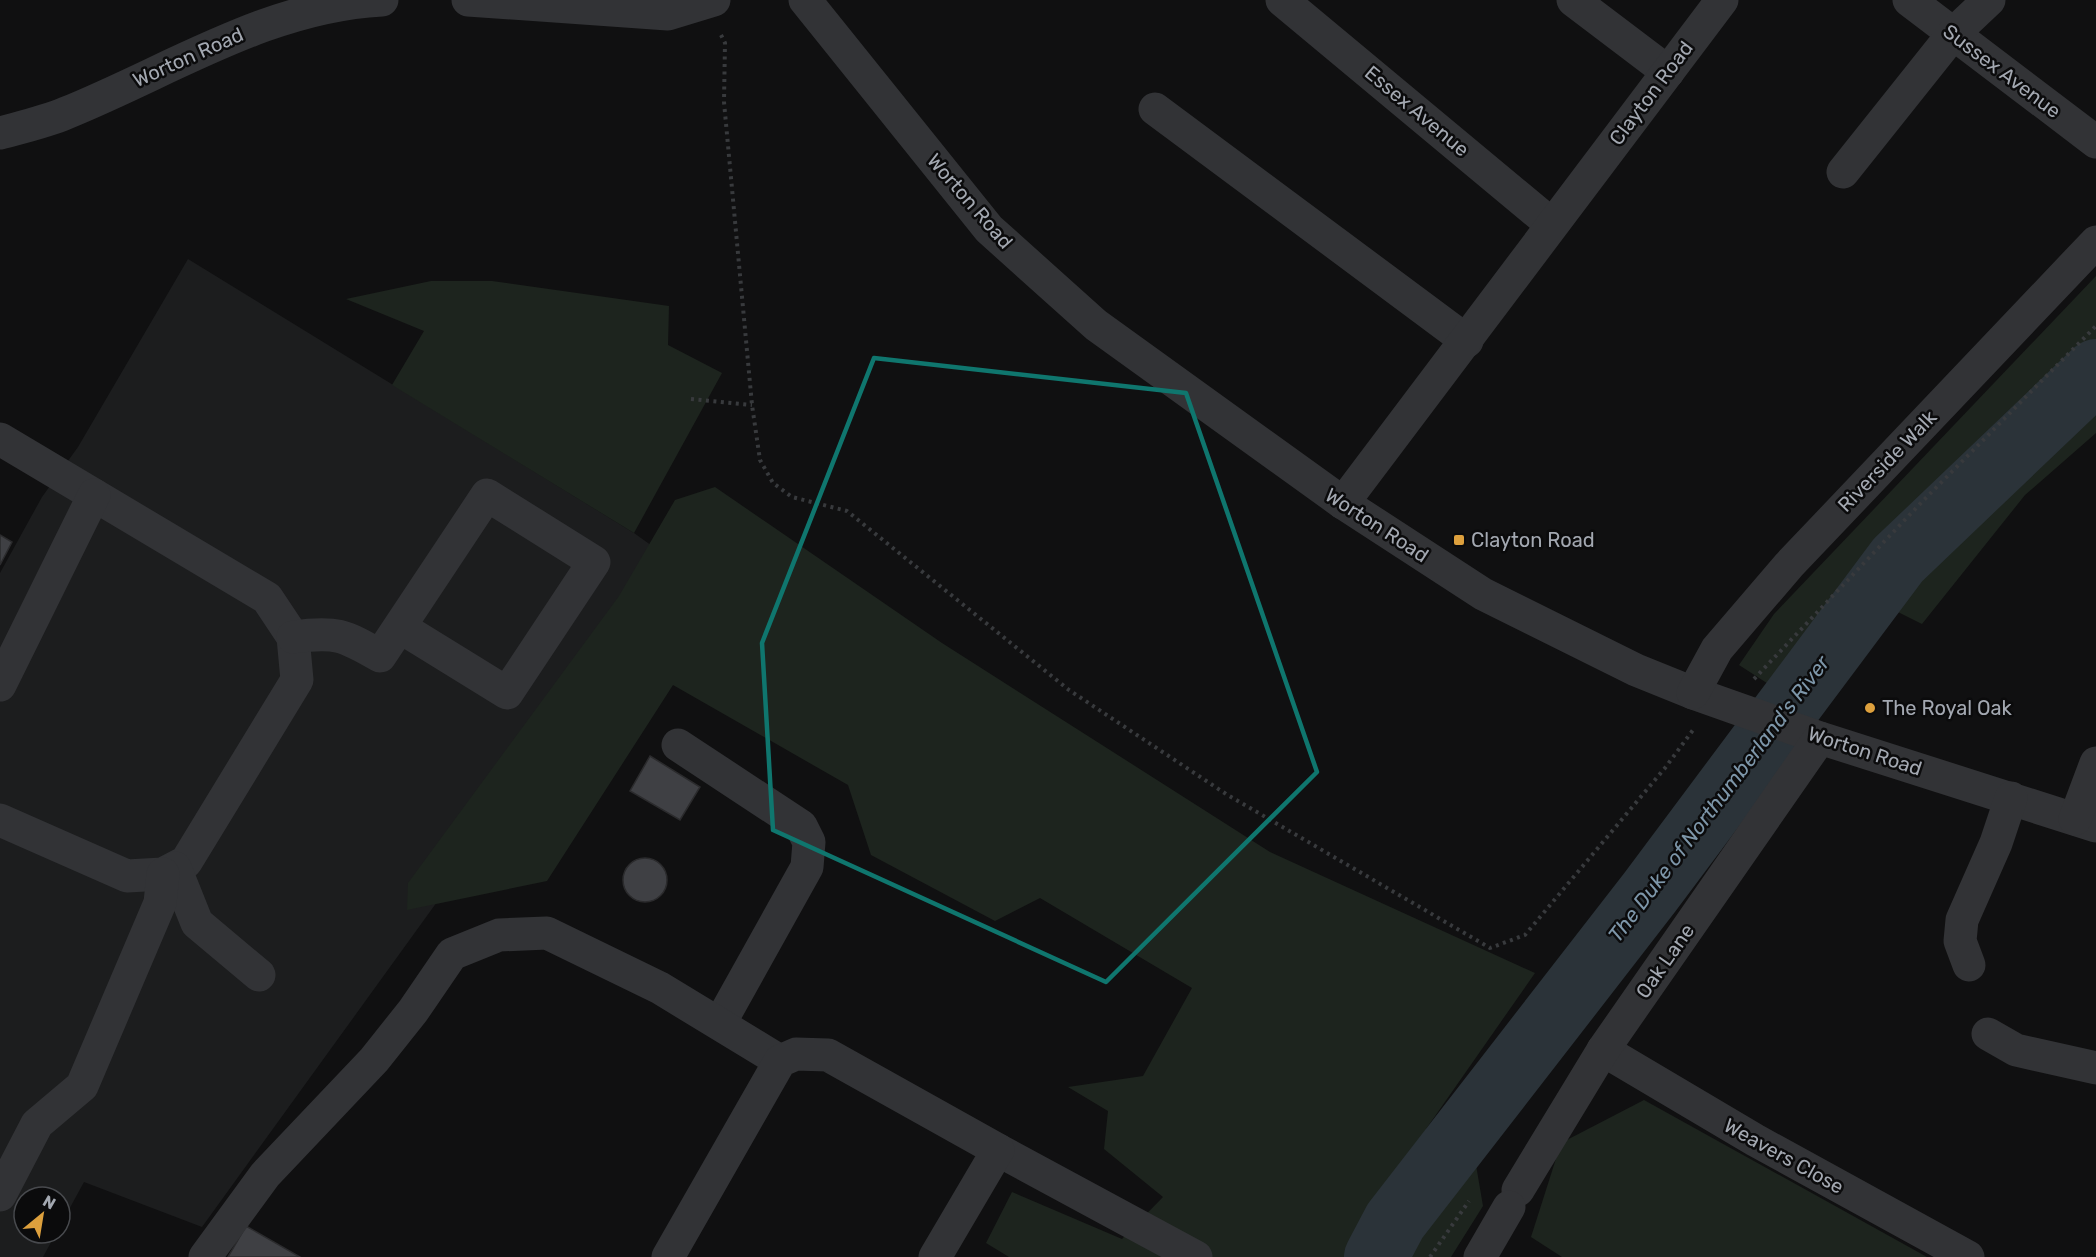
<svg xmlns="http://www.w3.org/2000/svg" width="2096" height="1257" font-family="Rubik,sans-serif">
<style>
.built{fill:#1c1d1e}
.green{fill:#1d241e}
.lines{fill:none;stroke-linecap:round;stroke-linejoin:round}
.river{stroke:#2b3339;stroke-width:64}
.building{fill:#3f4044;stroke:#2b2b2d;stroke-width:1.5}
.path{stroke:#383a3d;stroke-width:4;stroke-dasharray:3 4.5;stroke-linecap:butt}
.minor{stroke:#323336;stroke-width:33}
.marked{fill:none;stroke:#0f766e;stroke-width:4.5;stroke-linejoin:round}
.poi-dot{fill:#dda03d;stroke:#0b0b0c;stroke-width:2}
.labels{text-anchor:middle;stroke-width:5;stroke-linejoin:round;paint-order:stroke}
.street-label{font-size:20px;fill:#a3a8b1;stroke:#0b0b0c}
.poi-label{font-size:20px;fill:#a3a8b1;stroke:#0b0b0c;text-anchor:start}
.water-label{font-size:21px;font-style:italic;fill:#7d96a9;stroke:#0b0b0c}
</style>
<rect width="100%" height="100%" fill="#101011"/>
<polygon class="built" points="188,259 634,533 680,566 202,1227 84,1182 60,1226 60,1197 24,1197 24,1233 56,1233 43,1257 0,1257 0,573 42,497 78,447"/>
<g class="green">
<polygon points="2096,276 2096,347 1909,531 1773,687 1739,665 1774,614"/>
<polygon points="431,281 492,281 669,306 668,345 722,373 634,533 392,385 424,331 346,299"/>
<polygon points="2096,389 2096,433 2025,495 1922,624 1890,608 1928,556"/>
<polygon points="715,487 942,643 1270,852 1535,973 1426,1129 1475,1159 1483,1206 1451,1257 1009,1257 986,1243 1012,1192 1122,1239 1163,1197 1104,1149 1108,1111 1068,1087 1143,1076 1192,988 1040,898 995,921 871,855 848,785 673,685 547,881 407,910 408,883 619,596 675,500"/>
<polygon points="1644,1100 1927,1257 1562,1257 1531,1237 1561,1143"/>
</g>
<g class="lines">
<polyline class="river" points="1376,1257 1395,1221 1650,892 1898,560 2096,371"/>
</g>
<g class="building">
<polygon points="0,535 12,542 0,565"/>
<polygon points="650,756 700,787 680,820 630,791"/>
<circle cx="645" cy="880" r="22"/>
<polygon points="246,1226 300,1257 228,1257"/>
</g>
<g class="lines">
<g class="path">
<polyline points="721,35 725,43 724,102 752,405 760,460 773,483 792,497 847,511 1069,690 1226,794 1490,948 1525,935 1665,768 1693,730"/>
<polyline points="691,399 752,405"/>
<polyline points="1754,679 1918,506 2096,326"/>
<polyline points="1430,1257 1469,1201"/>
</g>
<g class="minor">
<polyline points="468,0 668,14 714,0"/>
<polyline points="805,0 989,229 1096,325 1343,503 1483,594 1636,670 1693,693 1820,738 2096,826"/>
<polyline points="1282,0 1551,224"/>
<polyline points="1573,0 1668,72"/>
<polyline points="1909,0 2096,142"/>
<polyline points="1155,109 1467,341"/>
<path d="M0,133c22,-6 45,-11 66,-20 104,-42 201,-107 316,-113"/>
<polyline points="1843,172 1953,34 1989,0"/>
<polyline points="0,439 267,598 293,637 297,680 186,862 163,874 127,876 0,820"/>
<polyline points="1343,503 1722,0"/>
<path d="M293,637c43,-6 51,-2 87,19l107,-161 107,67 -87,131 -107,-66"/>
<polyline points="0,685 94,495"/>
<polyline points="1693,693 1717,649 1789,565 2096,242"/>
<polyline points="678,745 801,826 809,842 807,867 720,1023"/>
<polyline points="2075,819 2096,763"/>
<polyline points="175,868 197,923 259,975"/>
<polyline points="1969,965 1960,941 1962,920 1996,843 2011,798"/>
<polyline points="1988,1034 2016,1050 2096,1068"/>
<polyline points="1603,1050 1755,1140 1968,1257"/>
<polyline points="998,1150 1196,1257"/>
<polyline points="1518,1190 1603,1050 1820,738"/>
<polyline points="0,1195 37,1124 82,1086 160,903 163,874"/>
<polyline points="205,1257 265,1175 374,1060 413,1011 452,954 499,935 547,933 660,988 780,1061"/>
<polyline points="668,1257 780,1061 796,1054 828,1055 998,1150 935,1257"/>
<polyline points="1480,1257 1509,1207"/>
</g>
</g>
<path class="marked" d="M874,358l312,35 131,379 -211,210 -333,-152 -11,-187z"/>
<g class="poi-dot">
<rect x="1453" y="534" width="12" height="12" rx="3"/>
<circle cx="1870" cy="708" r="6"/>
</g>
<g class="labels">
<g class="street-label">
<text transform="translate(188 57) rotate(-24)" y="7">Worton Road</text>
<text transform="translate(2002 71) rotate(37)" y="7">Sussex Avenue</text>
<text transform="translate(1651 93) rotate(-53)" y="7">Clayton Road</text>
<text transform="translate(1417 111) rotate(40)" y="7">Essex Avenue</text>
<text transform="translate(970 201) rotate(49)" y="7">Worton Road</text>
<text transform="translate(1887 461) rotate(-46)" y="7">Riverside Walk</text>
<text transform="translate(1377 525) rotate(33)" y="7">Worton Road</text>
<text transform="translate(1865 751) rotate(18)" y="7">Worton Road</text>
<text transform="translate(1665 961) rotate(-55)" y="7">Oak Lane</text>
<text transform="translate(1784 1156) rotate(29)" y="7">Weavers Close</text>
</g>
<g class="poi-label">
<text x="1471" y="547">Clayton Road</text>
<text x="1882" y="715">The Royal Oak</text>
</g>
<g class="water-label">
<text transform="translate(1719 799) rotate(-53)" y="7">The Duke of Northumberland's River</text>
</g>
</g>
<g transform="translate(42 1215) rotate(30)"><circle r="28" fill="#0b0b0c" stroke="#484a4e" stroke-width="1.5"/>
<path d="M0-4.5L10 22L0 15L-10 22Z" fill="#dda03d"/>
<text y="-9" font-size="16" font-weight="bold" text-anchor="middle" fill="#a3a8b1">N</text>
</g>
</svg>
